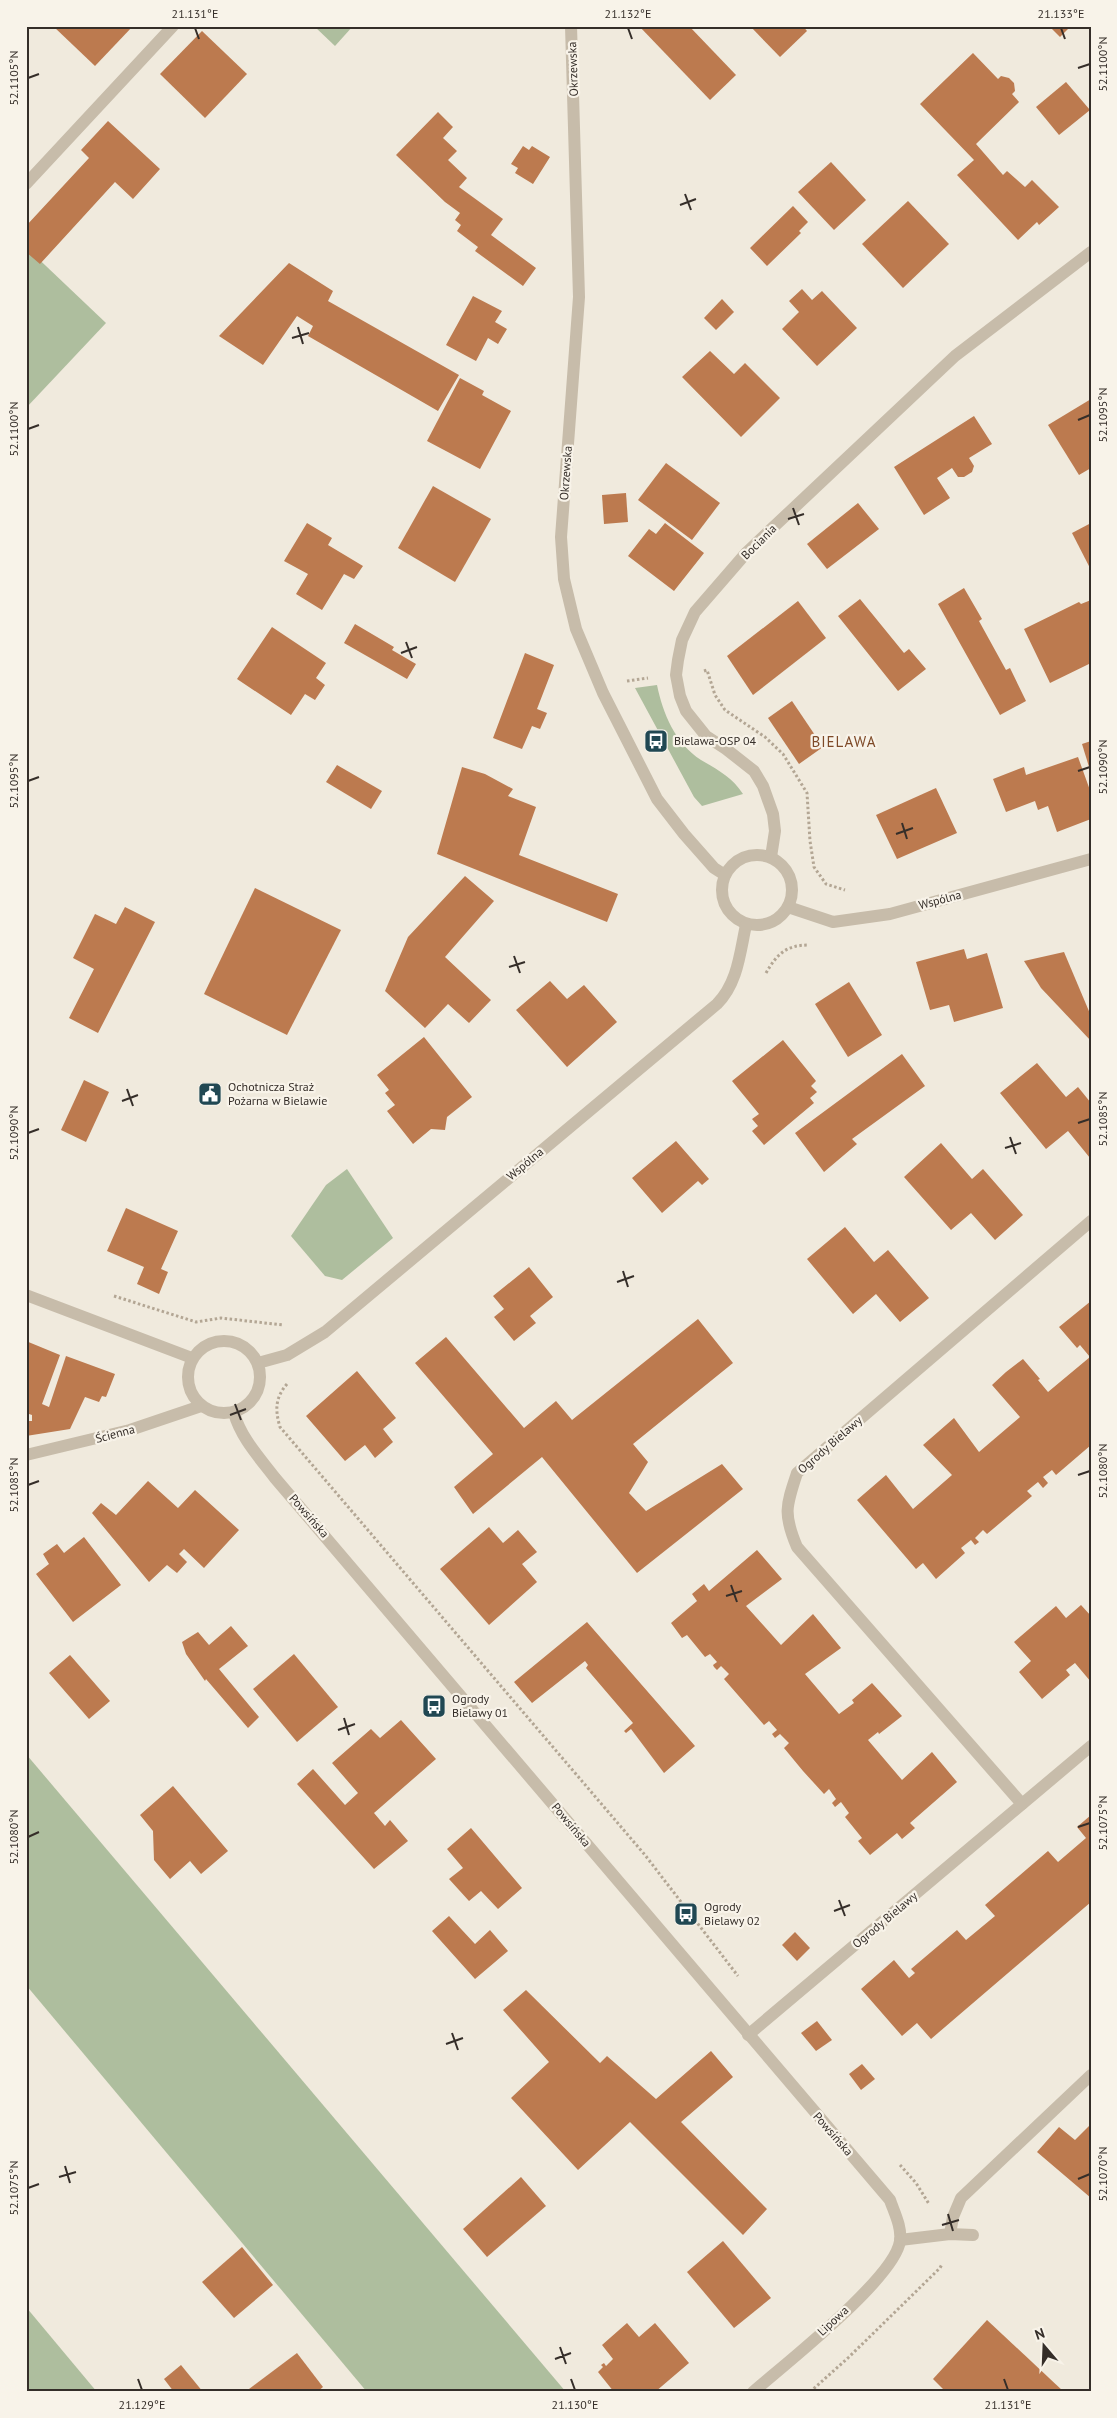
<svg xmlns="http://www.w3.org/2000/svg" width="1117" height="2418" font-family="'PT Sans',sans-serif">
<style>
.green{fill:#aebe9e}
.building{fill:#bc7a4f}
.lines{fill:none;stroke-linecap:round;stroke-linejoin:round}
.path{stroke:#b3a694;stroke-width:3;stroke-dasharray:2.5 2.5;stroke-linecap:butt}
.minor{stroke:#c7bcaa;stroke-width:12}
.ticks{fill:none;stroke:#352e29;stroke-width:2}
.labels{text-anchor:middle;stroke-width:4.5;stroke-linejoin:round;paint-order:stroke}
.street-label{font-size:12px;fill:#352e29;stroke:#f8f3e9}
.poi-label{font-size:12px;fill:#352e29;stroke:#f8f3e9;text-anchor:start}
.quarter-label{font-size:15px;letter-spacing:1px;fill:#7e4a28;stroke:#f8f3e9}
.neatline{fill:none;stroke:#352e29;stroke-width:2}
.ticks-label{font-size:12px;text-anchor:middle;fill:#352e29}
</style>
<rect width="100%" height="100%" fill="#f0eadd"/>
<g class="green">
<polygon points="314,26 353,26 335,46"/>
<polygon points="26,247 106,323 26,408"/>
<path d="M657,685c6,29 18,58 44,75 17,10 31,17 42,34l-41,12 -8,-9 -59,-109z"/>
<polygon points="347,1169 393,1238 342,1280 325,1276 291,1236 326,1185"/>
<polygon points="26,1754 566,2392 367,2392 26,1985"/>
<polygon points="26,2307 97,2392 26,2392"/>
</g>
<g class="building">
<polygon points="53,26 133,26 95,66"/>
<polygon points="639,26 689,26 736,75 710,100"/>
<polygon points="750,26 803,26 807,31 780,57"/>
<polygon points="1049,26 1071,26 1060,37"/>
<polygon points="202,31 247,74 205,118 160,74"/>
<polygon points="973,53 998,79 1001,76 1009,78 1014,83 1015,91 1012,94 1019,102 976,144 1003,175 1007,171 1025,187 1032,180 1059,207 1039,225 1037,222 1018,240 957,175 974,160 920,104"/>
<polygon points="1066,82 1090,110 1059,135 1036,107"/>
<polygon points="438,112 453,127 443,138 457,151 448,160 467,178 459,187 503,219 491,235 536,268 523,286 475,251 478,247 457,231 461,225 455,220 460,213 445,202 396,155"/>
<polygon points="108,121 160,169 133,199 115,182 40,264 26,252 26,226 89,158 81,150"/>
<polygon points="523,146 529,150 532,146 550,157 533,184 515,173 518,168 511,164"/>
<polygon points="831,162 866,200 834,230 798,192"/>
<polygon points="908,201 949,244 903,288 862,244"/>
<polygon points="793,206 808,222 799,231 801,233 767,266 750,248"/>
<polygon points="289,263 333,291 328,301 459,375 438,411 308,336 313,326 297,316 263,365 219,336"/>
<polygon points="802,289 812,300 822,291 857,328 817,366 782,329 799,312 789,301"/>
<polygon points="473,296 502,311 495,322 507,329 498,344 488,338 476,361 446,345"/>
<polygon points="722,299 734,312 716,330 704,318"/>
<polygon points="710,351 734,374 745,363 780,398 741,437 682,377"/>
<polygon points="460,378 484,391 482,395 511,411 480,469 427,441"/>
<polygon points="1091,399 1091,468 1079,475 1048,425"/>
<polygon points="974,416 992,444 969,458 974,466 972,472 964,477 958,477 952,468 937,478 950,498 924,515 894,467"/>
<polygon points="666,463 720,503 692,540 638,500"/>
<polygon points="433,486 491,519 455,582 398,548"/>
<polygon points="626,493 628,522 604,524 602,495"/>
<polygon points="858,503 879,529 827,569 807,544"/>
<polygon points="307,523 332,538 328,545 363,566 354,579 344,574 322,610 296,594 308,574 284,561"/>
<polygon points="665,523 704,553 674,591 628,556 649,529 656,534"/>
<polygon points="1091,523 1091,570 1072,533"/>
<polygon points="964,588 982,619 979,621 1006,670 1010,668 1026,701 1000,715 938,604"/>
<polygon points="860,599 904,653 909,649 926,669 898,691 838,616"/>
<polygon points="1091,600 1091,663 1050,683 1024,629 1079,602 1081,604"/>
<polygon points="798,601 826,638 753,695 727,656"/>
<polygon points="355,624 394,647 392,650 416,664 407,679 344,643"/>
<polygon points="272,627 326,663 316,678 325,685 315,700 305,694 291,715 237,679"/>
<polygon points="525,653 554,665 537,709 547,713 540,729 532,726 522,749 493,738"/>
<polygon points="792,701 823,747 799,764 768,718"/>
<polygon points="1091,741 1091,770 1090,770 1082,744"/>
<polygon points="1078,757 1091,793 1091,819 1057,832 1048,806 1038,810 1035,801 1006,812 993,779 1024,767 1026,775"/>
<polygon points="337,765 382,791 371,809 326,782"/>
<polygon points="462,767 485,774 513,789 508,796 536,807 519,855 618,894 607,922 437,854"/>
<polygon points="936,788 957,833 897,859 876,815"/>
<polygon points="465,876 494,901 445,957 491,1000 469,1023 448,1004 425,1028 385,991 408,937"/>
<polygon points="255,888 341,930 287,1035 204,994"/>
<polygon points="125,907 155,922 98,1033 69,1018 94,969 73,958 95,914 116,924"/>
<polygon points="964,949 967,959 987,953 1003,1008 954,1022 949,1005 930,1010 916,962"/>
<polygon points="1064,952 1091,1016 1091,1041 1041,988 1024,961"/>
<polygon points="550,981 567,999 584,985 617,1022 567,1067 516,1010"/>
<polygon points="849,982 882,1035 848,1057 815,1004"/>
<polygon points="424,1037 472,1097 447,1117 445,1130 431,1129 413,1144 387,1111 395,1105 385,1093 389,1090 377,1075"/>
<polygon points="783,1040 816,1081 811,1086 817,1092 810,1098 814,1103 764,1145 752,1131 758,1126 752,1119 759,1114 732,1081"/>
<polygon points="902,1054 925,1086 852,1139 857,1144 824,1172 795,1133"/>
<polygon points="1037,1063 1066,1097 1078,1087 1091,1103 1090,1158 1068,1131 1046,1149 1000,1093"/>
<polygon points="84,1080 109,1092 86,1142 61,1130"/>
<polygon points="676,1141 709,1179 702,1185 698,1181 662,1213 632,1178"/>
<polygon points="941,1143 972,1179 983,1169 1023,1215 995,1240 971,1213 951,1230 904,1177"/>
<polygon points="126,1208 178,1231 161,1269 168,1272 159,1294 137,1284 144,1267 107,1251"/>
<polygon points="845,1227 874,1262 888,1250 929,1298 900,1322 876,1294 853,1314 807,1259"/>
<polygon points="529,1267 553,1297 530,1316 536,1323 514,1341 494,1317 504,1309 493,1296"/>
<polygon points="1091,1301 1091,1445 1056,1475 1052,1470 1043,1477 1048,1483 1043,1488 1038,1482 1027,1491 1032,1496 987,1534 983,1530 975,1538 979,1542 975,1545 971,1540 961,1548 965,1553 936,1579 923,1563 916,1569 857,1500 886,1475 913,1509 952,1475 923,1445 938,1432 954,1418 979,1452 1020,1417 992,1385 1006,1372 1023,1359 1040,1379 1038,1380 1048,1392 1090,1357 1080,1345 1077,1348 1059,1327"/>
<polygon points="698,1319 733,1363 633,1444 648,1462 629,1493 646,1511 722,1464 743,1489 637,1573 542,1457 473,1514 454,1487 493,1454 415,1363 446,1337 524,1428 556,1401 572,1420"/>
<polygon points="26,1341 60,1355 42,1404 49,1407 66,1356 115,1374 106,1397 102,1396 99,1402 85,1397 70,1429 26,1436 26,1421 32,1421 32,1415 26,1413"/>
<polygon points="357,1371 396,1418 383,1429 393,1442 375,1458 365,1445 345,1461 306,1416"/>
<polygon points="148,1481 178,1508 195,1490 239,1530 204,1568 184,1549 179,1554 187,1562 177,1573 167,1565 149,1582 92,1513 101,1503 116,1515"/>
<polygon points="489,1527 503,1543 518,1530 537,1552 522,1564 537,1582 489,1625 440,1569"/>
<polygon points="84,1537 121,1585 73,1622 36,1574 49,1564 43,1554 57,1544 64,1553"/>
<polygon points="757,1550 782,1579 746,1606 781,1645 813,1614 841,1648 805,1674 839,1714 854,1703 852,1700 872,1683 902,1716 879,1734 878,1732 868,1740 902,1780 932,1752 957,1782 910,1823 915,1828 902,1839 897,1833 870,1855 858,1841 862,1838 845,1817 849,1813 841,1802 835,1807 832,1803 836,1799 829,1789 824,1794 803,1771 784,1748 789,1743 780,1734 775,1738 772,1734 777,1730 769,1721 764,1725 724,1679 729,1674 721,1666 717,1670 714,1667 713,1665 717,1662 710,1654 705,1657 687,1635 682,1638 671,1623 697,1601 692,1594 704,1584 709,1591"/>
<polygon points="1081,1605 1091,1616 1091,1682 1075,1663 1066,1670 1070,1675 1042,1699 1019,1672 1031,1661 1014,1642 1056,1606 1066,1618"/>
<polygon points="587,1622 695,1746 664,1773 631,1729 626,1733 624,1731 633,1723 586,1668 588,1665 585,1661 532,1703 514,1682"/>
<polygon points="231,1626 248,1646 219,1669 259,1717 248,1728 206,1679 205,1681 186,1654 182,1642 198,1632 209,1645"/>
<polygon points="294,1654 338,1707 297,1742 253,1689"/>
<polygon points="70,1655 110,1701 89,1719 49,1673"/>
<polygon points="401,1720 436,1759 374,1813 385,1826 390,1820 408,1841 374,1869 297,1784 313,1769 345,1805 358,1793 332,1763 371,1729 380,1738"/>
<polygon points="173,1786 228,1851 201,1874 190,1861 170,1879 154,1860 153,1831 140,1815"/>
<polygon points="1091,1815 1091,1902 931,2039 917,2023 902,2036 861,1989 894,1960 909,1978 915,1973 911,1969 957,1930 966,1940 995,1916 985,1905 1048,1851 1058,1862 1086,1838 1077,1827"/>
<polygon points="471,1828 522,1888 498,1909 481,1891 469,1901 449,1879 463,1868 447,1849"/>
<polygon points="449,1916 475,1944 490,1930 508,1951 475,1979 432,1931"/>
<polygon points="795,1932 810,1948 797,1961 782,1945"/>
<polygon points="526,1990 600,2063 607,2056 656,2099 711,2051 733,2077 681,2122 767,2209 743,2235 630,2122 578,2170 511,2098 549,2062 503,2010"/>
<polygon points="817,2021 832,2040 816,2051 801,2033"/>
<polygon points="862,2064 875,2079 861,2090 849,2074"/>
<polygon points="1091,2124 1091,2198 1037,2152 1059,2127 1075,2140"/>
<polygon points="521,2177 546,2206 487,2257 463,2229"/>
<polygon points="723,2241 771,2298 734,2328 687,2272"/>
<polygon points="242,2247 273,2285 234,2318 202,2282"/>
<polygon points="987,2320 1064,2392 946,2392 933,2379"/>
<polygon points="627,2323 639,2337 655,2323 689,2363 655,2392 614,2392 598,2372 603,2367 601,2365 604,2363 606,2366 613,2359 602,2345"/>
<polygon points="297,2353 323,2387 317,2392 245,2392"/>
<polygon points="181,2365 203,2392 174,2392 164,2379"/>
</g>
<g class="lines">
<g class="path">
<polyline points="704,671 707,670 715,695 725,710 765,737 783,754 807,793 810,841 814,867 826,884 845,890"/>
<polyline points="627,681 648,678"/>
<path d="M766,973c11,-19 20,-28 43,-28"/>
<polyline points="114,1296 196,1322 221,1318 283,1325"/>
<path d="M287,1384c-12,14 -12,26 -7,43l365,428 93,121"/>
<polyline points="900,2165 916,2183 929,2204"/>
<polyline points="810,2392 849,2357 940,2268 942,2264"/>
</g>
<g class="minor">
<polyline points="571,26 579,297 561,537 564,579 576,629 603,693 657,799 684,834 714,868 725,875"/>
<polyline points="26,184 173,26"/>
<circle cx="757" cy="890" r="35"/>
<polyline points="771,857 775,831 773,814 763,786 754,771 726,749 706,736 686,711 680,696 676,675 678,660 682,640 695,612 747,552 955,356 1091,252"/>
<polyline points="788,907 833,922 890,914 1091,859"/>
<polyline points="26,1295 192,1358"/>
<circle cx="224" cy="1377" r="36"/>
<path d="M258,1363l29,-8 38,-23 392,-328c21,-21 23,-52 29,-79"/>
<path d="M234,1413c7,25 25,44 41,65l615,722c4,12 12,27 10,41 -5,37 -115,123 -147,151"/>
<polyline points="26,1455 130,1430 201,1406"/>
<path d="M1022,1804l-225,-257c-14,-33 -11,-41 0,-74l294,-252"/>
<polyline points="748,2035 1091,1746"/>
<polyline points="950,2234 953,2217 961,2198 1091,2075"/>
<polyline points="900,2240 950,2234 973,2235"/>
</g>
</g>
<path class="ticks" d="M195,28l4,11M628,28l4,11M1061,28l4,11M1078,68l12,-4M28,78l11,-4M685,194l6,16M680,205l16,-6M298,327l5,17M292,338l17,-5M1078,420l12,-5M28,429l11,-4M793,508l6,17M788,519l16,-5M406,642l6,16M401,653l16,-6M1078,771l12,-4M28,781l11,-4M902,823l5,16M896,834l17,-6M514,956l6,17M509,967l16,-5M127,1089l6,17M122,1101l16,-6M1078,1123l12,-4M28,1133l11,-4M1010,1137l6,17M1005,1148l16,-5M623,1271l5,16M617,1282l17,-6M235,1404l6,16M230,1415l16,-6M1078,1475l12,-4M28,1485l11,-4M731,1585l6,17M726,1596l16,-5M344,1718l5,17M338,1730l17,-6M1078,1827l12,-4M28,1837l11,-5M839,1900l6,16M834,1911l16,-6M452,2033l6,17M446,2044l17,-6M65,2166l5,17M59,2177l17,-5M1078,2179l12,-5M28,2188l11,-4M948,2214l5,17M942,2225l17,-5M560,2347l6,17M555,2359l16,-6M138,2379l4,11M571,2379l4,11M1004,2379l4,11"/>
<defs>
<g id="bus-square" transform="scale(1.25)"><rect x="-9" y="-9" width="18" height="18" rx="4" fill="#214853" stroke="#f8f3e9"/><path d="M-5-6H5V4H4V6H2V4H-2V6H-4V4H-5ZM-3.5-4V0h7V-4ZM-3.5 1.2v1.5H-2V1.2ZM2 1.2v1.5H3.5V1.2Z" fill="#fff"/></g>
<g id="civic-square" transform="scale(1.25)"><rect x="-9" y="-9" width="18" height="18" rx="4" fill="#214853" stroke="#f8f3e9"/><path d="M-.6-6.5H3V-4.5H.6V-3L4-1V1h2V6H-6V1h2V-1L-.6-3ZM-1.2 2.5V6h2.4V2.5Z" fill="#fff"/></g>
</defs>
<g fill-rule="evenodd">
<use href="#bus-square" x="656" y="741"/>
<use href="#civic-square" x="210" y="1094"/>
<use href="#bus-square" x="434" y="1706"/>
<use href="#bus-square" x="686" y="1914"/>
</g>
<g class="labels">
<g class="street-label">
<text transform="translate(573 69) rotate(-92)" y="4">Okrzewska</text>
<text transform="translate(566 473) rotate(-86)" y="4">Okrzewska</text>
<text transform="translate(759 542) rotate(-45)" y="4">Bociania</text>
<text transform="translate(940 900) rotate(-15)" y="4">Wspólna</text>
<text transform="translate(525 1164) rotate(-40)" y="4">Wspólna</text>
<text transform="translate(115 1434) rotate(-15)" y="4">Ścienna</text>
<text transform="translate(830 1445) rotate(-41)" y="4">Ogrody Bielawy</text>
<text transform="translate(309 1516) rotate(49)" y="4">Powsińska</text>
<text transform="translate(571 1825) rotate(50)" y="4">Powsińska</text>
<text transform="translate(885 1920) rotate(-40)" y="4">Ogrody Bielawy</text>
<text transform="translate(833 2134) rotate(49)" y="4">Powsińska</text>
<text transform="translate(833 2321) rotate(-43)" y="4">Lipowa</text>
</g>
<g class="poi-label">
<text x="674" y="745">Bielawa-OSP 04</text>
<text x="228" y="1091">Ochotnicza Straż<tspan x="228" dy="14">Pożarna w Bielawie</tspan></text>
<text x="452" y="1703">Ogrody<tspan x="452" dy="14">Bielawy 01</tspan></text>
<text x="704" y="1911">Ogrody<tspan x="704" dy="14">Bielawy 02</tspan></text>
</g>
<g class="quarter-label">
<text x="844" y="747">BIELAWA</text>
</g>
</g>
<rect width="1117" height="2418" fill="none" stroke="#f8f3e9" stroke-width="55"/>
<g transform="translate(1044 2346) rotate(341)" stroke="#f8f3e9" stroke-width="4" paint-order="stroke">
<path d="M0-4L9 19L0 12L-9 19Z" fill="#352e29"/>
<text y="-8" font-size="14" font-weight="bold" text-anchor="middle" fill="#352e29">N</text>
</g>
<rect x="28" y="28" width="1062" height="2362" class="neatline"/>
<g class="ticks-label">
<text x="195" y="18">21.131°E</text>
<text x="628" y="18">21.132°E</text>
<text x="1061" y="18">21.133°E</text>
<text transform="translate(1103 64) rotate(-90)" y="4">52.1100°N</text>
<text transform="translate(14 78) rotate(-90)" y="4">52.1105°N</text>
<text transform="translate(1103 415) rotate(-90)" y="4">52.1095°N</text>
<text transform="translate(14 429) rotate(-90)" y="4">52.1100°N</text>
<text transform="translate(1103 767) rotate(-90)" y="4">52.1090°N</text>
<text transform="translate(14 781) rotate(-90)" y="4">52.1095°N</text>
<text transform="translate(1103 1119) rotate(-90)" y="4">52.1085°N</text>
<text transform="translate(14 1133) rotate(-90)" y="4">52.1090°N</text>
<text transform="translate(1103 1471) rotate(-90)" y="4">52.1080°N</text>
<text transform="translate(14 1485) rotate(-90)" y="4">52.1085°N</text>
<text transform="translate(1103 1823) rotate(-90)" y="4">52.1075°N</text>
<text transform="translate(14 1837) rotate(-90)" y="4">52.1080°N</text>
<text transform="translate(1103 2174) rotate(-90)" y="4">52.1070°N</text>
<text transform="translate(14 2188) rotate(-90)" y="4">52.1075°N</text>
<text x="142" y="2409">21.129°E</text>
<text x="575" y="2409">21.130°E</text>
<text x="1008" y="2409">21.131°E</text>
</g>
</svg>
